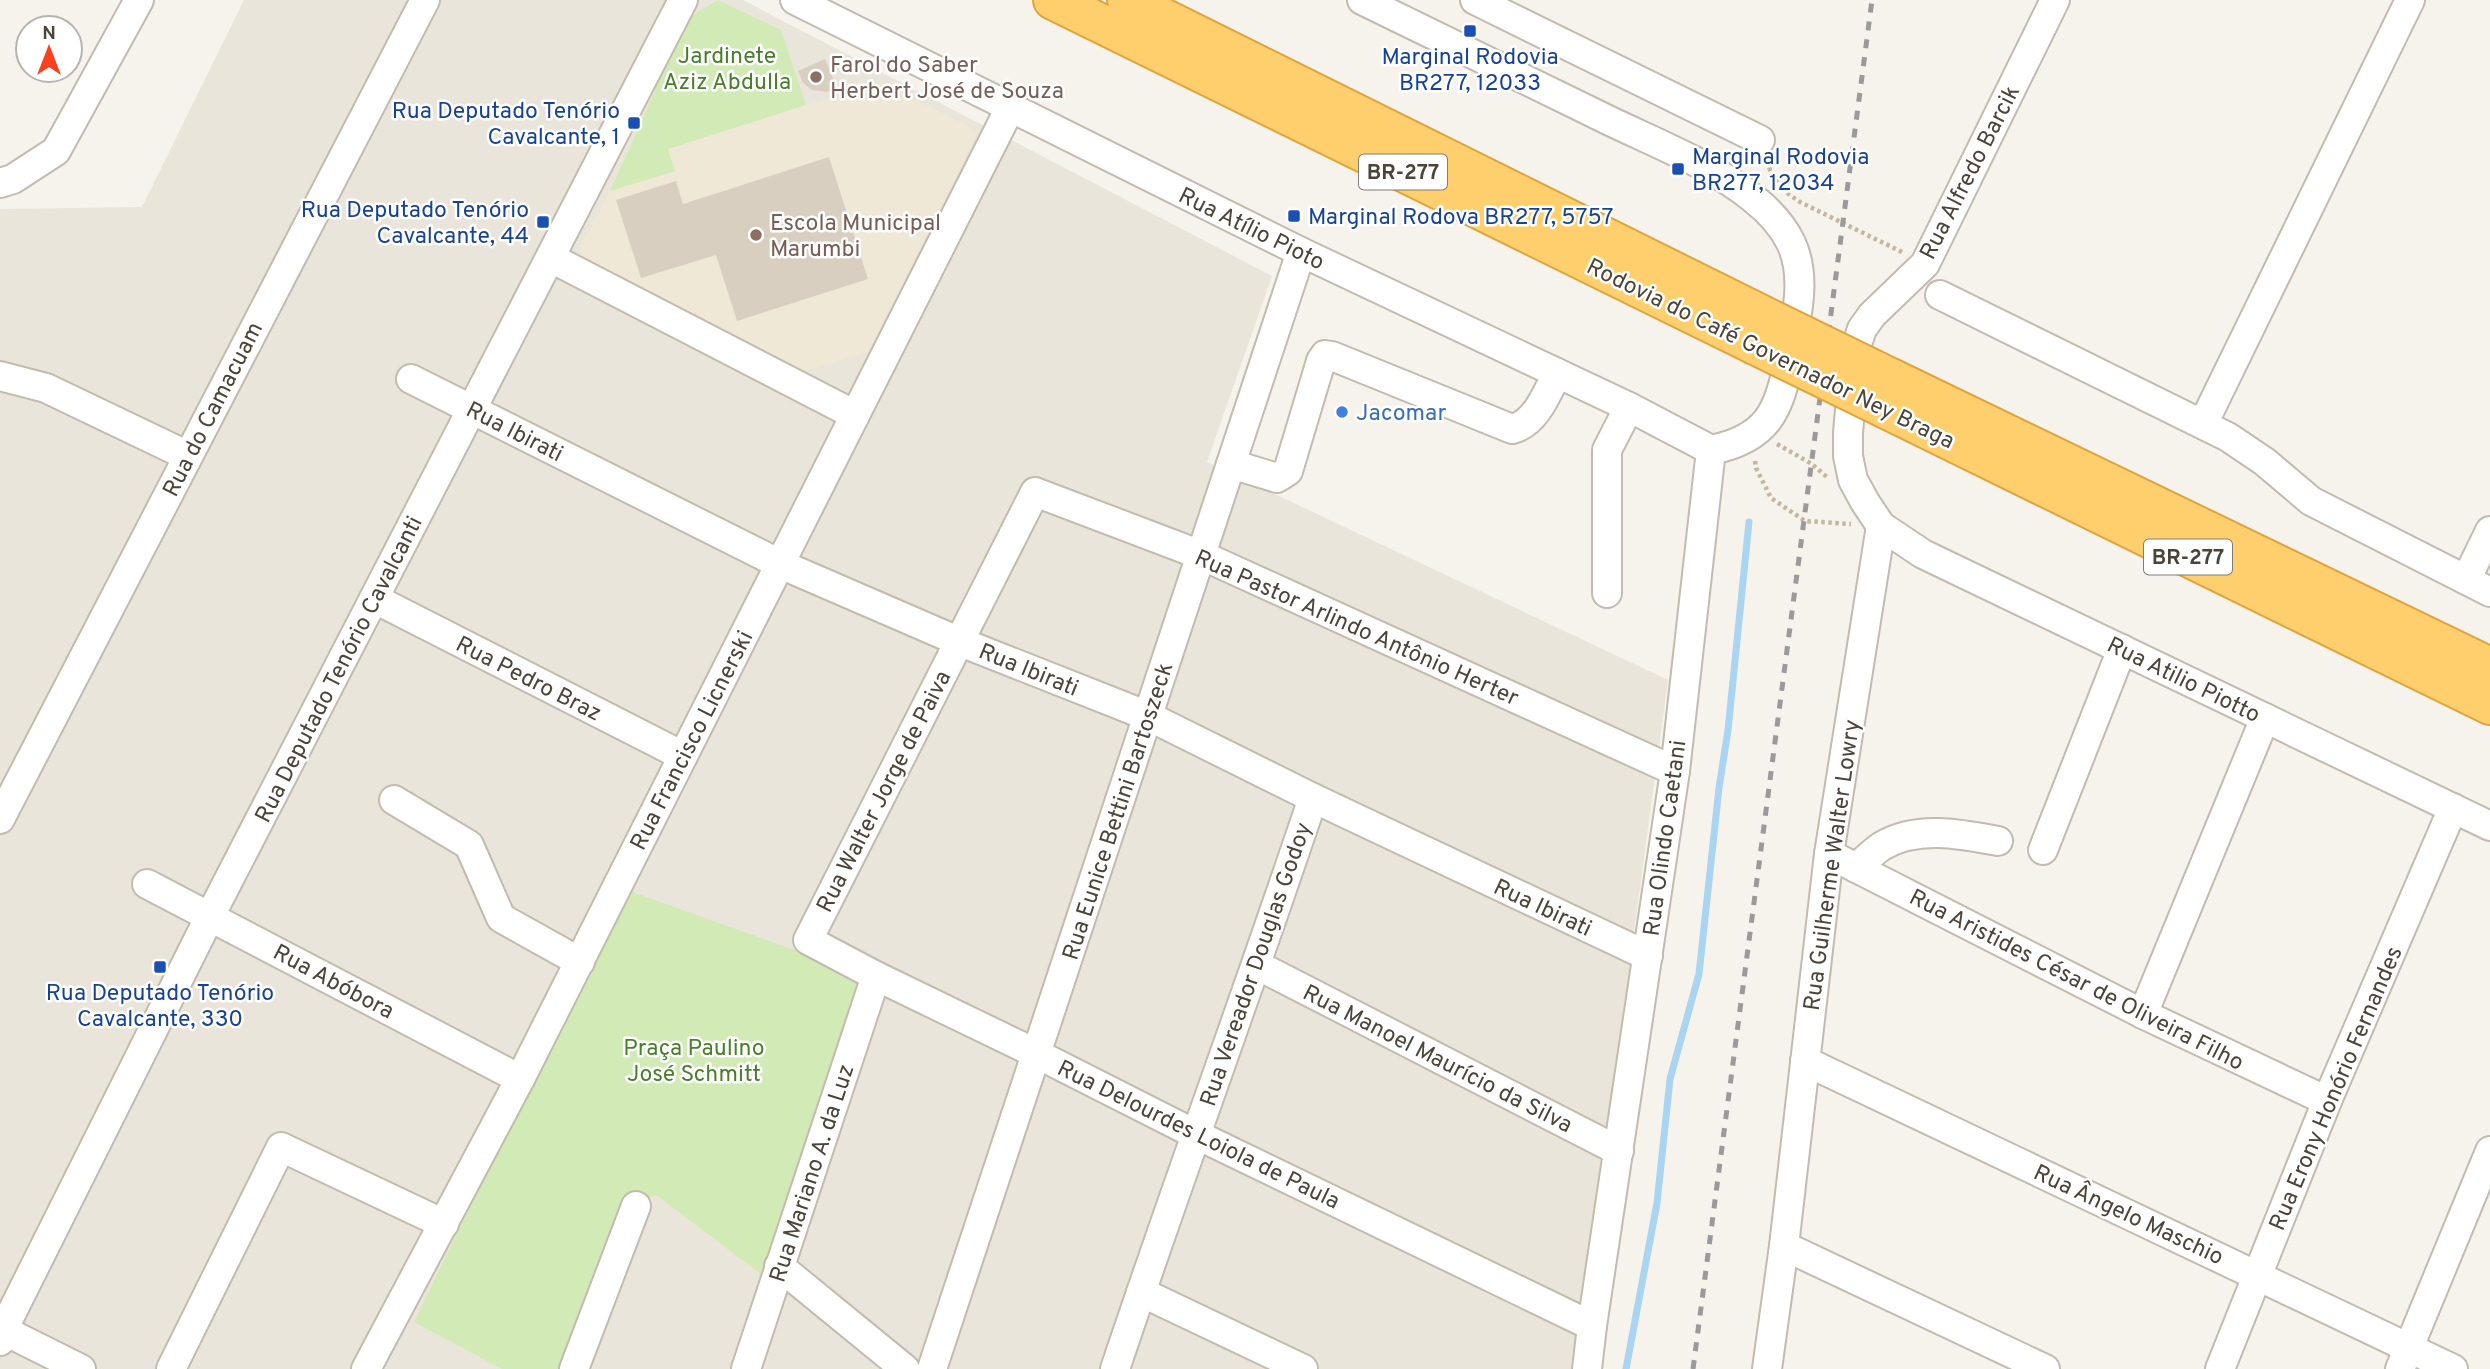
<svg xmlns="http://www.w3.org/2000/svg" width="2490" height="1369" font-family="Overpass,sans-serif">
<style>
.residential{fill:#eae5da}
.education{fill:#efe8d6}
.green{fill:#d2eab5}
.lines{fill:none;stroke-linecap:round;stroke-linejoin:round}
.stream{stroke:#a9d4f2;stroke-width:7}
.building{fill:#d8cfc1}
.minor-casing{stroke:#c2bbae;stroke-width:32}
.highway-casing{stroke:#e0a43c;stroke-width:42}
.path{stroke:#c4b79f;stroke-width:4.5;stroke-dasharray:3.5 3.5;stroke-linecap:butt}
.minor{stroke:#fff;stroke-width:28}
.highway{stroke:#ffcf6e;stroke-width:38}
.rail{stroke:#9a9a9a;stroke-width:5;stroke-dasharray:9 9;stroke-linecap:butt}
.highway-bridge-casing{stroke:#e0a43c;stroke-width:42;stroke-linecap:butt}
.highway-bridge{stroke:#ffcf6e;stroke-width:38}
.transit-dot{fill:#1a4fb4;stroke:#fff;stroke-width:2.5}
.education-dot{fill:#8d6e63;stroke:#fff;stroke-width:2.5}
.shop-dot{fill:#3f7fe0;stroke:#fff;stroke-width:2.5}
.labels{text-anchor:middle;stroke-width:5;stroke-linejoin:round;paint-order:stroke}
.shield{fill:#fff;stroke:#817c74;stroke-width:2}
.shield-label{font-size:21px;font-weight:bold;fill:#4b4439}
.park-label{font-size:23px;fill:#4a7f2a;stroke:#fff}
.transit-label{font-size:23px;fill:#164399;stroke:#fff}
.education-label{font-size:23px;fill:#785e54;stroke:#fff;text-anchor:start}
.street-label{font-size:23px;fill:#4b4439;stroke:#fff}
.shop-label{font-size:23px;fill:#366cbe;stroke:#fff;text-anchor:start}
</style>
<rect width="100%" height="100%" fill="#f6f3ec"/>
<polygon class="residential" points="244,0 743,0 1272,276 1207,462 1668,680 1575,1369 0,1369 0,209 142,207"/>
<polygon class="education" points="880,82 978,131 868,352 798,373 584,264 580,248 610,191 674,171 667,149"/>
<g class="green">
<polygon points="718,0 781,30 806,105 668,149 675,171 610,191 655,91 653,83 686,19"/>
<polygon points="624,889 800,952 864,980 769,1280 656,1195 627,1204 560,1369 502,1369 414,1322"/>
</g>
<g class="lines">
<polyline class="stream" points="1626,1369 1657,1203 1670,1079 1699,974 1719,788 1728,730 1749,522"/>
</g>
<g class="building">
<polygon points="825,59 837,88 826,92 812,90 803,83 798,71"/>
<polygon points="829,157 868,279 737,321 716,255 641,278 616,200 676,181 683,204"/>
</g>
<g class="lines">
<g class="minor-casing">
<g id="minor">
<polyline points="795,0 1301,252 1629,407 1711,450"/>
<path d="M1362,0c82,40 165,80 248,121 48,23 102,44 144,78 15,12 29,27 37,44 17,36 4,79 -2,115 -9,53 -22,81 -78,92"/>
<polyline points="1475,0 1760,140"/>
<polyline points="2055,0 1925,264 1872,315 1862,329 1855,350 1848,433 1848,456 1853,480 1865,502 1881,526 1923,554 2490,826"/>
<polyline points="0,183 13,179 56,151 139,0"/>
<polyline points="551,258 855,415"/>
<polyline points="1940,295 2228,437 2265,462 2311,501 2490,592"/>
<polyline points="0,376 46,388 188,456"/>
<polyline points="411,379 780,564 958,641 1148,716 1313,798 1648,956"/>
<polyline points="2203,424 2410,0"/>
<path d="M1231,464l46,14 11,-7 33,-110 4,-6 7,1 180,73c23,-5 35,-35 45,-56"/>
<polyline points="2466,580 2490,531"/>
<polyline points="1607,593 1607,450 1629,407"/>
<polyline points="375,599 683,756"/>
<polyline points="394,800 469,845 501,918 580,962"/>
<polyline points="0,819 425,0"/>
<polyline points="2043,850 2122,649"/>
<polyline points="1829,854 2143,1014 2327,1101"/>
<path d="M1856,868c8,-7 17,-16 26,-22 35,-21 79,-12 116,-5"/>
<polyline points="147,884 520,1079"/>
<polyline points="1257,965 1619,1151"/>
<polyline points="2143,1014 2265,718"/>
<polyline points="1805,1061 2453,1369"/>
<polyline points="1784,1246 2045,1369"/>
<polyline points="779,1266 905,1369"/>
<polyline points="1141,1292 1303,1369"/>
<polyline points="1592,1326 1195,1134 1037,1054 876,976 808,940 1035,492 1201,555 1675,771"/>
<polyline points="3,1330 81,1369"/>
<polyline points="0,1341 3,1330 210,916 683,0"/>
<polyline points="171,1369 281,1147 444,1224"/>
<polyline points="366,1369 520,1079 1010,108"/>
<polyline points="574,1369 636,1206"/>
<polyline points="746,1369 876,976"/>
<polyline points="932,1369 1301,252"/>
<path d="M1115,1369c64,-191 134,-380 198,-571"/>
<polyline points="1587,1369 1592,1326 1675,771 1711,450"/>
<polyline points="1767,1369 1784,1246 1829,854 1881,526"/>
<polyline points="2220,1369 2327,1101 2453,808"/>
<polyline points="2400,1369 2490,1151"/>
</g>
</g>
<g class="highway-casing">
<g id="highway">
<polyline points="1053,0 1753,344"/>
<polyline points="1127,0 1760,314"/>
<polyline points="1891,378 2490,667"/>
<polyline points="1886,409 2490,705"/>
</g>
</g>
<g class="path">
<polyline points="1767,161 1772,176 1781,187"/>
<polyline points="1787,193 1800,202 1904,253"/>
<polyline points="1777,444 1812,464 1828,478"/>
<polyline points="1755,461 1756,468 1771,498 1805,521 1851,524"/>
</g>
<use href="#minor" class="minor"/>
<use href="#highway" class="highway"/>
<polyline class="rail" points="1693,1369 1872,0"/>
<g class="highway-bridge-casing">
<g id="highway-bridge">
<polyline points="1760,314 1891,378"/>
<polyline points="1753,344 1886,409"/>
</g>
</g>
<use href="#highway-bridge" class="highway-bridge"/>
</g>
<g class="transit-dot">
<rect x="1463" y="24" width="14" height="14" rx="3.5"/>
<rect x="627" y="116" width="14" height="14" rx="3.5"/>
<rect x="1671" y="162" width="14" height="14" rx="3.5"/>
<rect x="1287" y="209" width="14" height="14" rx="3.5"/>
<rect x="536" y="215" width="14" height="14" rx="3.5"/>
<rect x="153" y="960" width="14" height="14" rx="3.5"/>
</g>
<g class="education-dot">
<circle cx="816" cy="77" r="7"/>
<circle cx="756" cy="235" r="7"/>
</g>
<circle class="shop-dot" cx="1342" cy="412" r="7"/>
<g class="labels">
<g class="shield">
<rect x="1359" y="154.5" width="88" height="35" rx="5"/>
<rect x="2144" y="539.5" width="88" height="35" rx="5"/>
</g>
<g class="shield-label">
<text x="1403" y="179">BR-277</text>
<text x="2188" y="564">BR-277</text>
</g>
<g class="park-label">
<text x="727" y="63">Jardinete<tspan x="727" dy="26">Aziz Abdulla</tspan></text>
<text x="694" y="1055">Praça Paulino<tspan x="694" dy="26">José Schmitt</tspan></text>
</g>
<g class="transit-label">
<text x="1470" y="64">Marginal Rodovia<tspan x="1470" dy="26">BR277, 12033</tspan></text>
<text x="620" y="118" text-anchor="end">Rua Deputado Tenório<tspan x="620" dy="26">Cavalcante, 1</tspan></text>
<text x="1692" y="164" text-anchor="start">Marginal Rodovia<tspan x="1692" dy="26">BR277, 12034</tspan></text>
<text x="529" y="217" text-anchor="end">Rua Deputado Tenório<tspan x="529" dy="26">Cavalcante, 44</tspan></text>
<text x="1308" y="224" text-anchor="start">Marginal Rodova BR277, 5757</text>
<text x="160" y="1000">Rua Deputado Tenório<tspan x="160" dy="26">Cavalcante, 330</tspan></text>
</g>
<g class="education-label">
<text x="830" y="72">Farol do Saber<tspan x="830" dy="26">Herbert José de Souza</tspan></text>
<text x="770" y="230">Escola Municipal<tspan x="770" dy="26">Marumbi</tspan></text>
</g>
<g class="street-label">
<text transform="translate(1969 172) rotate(-63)" y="8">Rua Alfredo Barcik</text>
<text transform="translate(1252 228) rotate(26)" y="8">Rua Atílio Pioto</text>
<text transform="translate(1771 353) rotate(26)" y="8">Rodovia do Café Governador Ney Braga</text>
<text transform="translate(212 409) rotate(-63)" y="8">Rua do Camacuam</text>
<text transform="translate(515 431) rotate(27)" y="8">Rua Ibirati</text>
<text transform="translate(1357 627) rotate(24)" y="8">Rua Pastor Arlindo Antônio Herter</text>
<text transform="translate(338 669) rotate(-63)" y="8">Rua Deputado Tenório Cavalcanti</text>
<text transform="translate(1029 669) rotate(22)" y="8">Rua Ibirati</text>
<text transform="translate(529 678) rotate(27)" y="8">Rua Pedro Braz</text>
<text transform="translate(2184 679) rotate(26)" y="8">Rua Atilio Piotto</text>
<text transform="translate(691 740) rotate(-63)" y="8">Rua Francisco Licnerski</text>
<text transform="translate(883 791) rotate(-63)" y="8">Rua Walter Jorge de Paiva</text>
<text transform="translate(1117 811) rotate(-72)" y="8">Rua Eunice Bettini Bartoszeck</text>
<text transform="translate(1664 838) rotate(-82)" y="8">Rua Olindo Caetani</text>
<text transform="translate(1831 865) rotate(-82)" y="8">Rua Guilherme Walter Lowry</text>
<text transform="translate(1543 907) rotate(25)" y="8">Rua Ibirati</text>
<text transform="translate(1255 964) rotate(-71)" y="8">Rua Vereador Douglas Godoy</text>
<text transform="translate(2077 979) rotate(27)" y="8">Rua Aristides César de Oliveira Filho</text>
<text transform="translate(334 981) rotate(28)" y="8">Rua Abóbora</text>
<text transform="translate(1438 1058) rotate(27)" y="8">Rua Manoel Maurício da Silva</text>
<text transform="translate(2335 1088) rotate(-67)" y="8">Rua Erony Honório Fernandes</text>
<text transform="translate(1199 1134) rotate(26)" y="8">Rua Delourdes Loiola de Paula</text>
<text transform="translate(811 1173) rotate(-72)" y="8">Rua Mariano A. da Luz</text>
<text transform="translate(2129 1214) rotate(25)" y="8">Rua Ângelo Maschio</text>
</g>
<g class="shop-label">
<text x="1356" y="420">Jacomar</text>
</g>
</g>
<g transform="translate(49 49)"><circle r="33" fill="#ffffff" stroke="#b7b4b0" stroke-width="2"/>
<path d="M0-5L12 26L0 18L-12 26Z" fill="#fc3f1d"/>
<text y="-10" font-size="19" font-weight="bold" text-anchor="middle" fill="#4b4439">N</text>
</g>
</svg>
